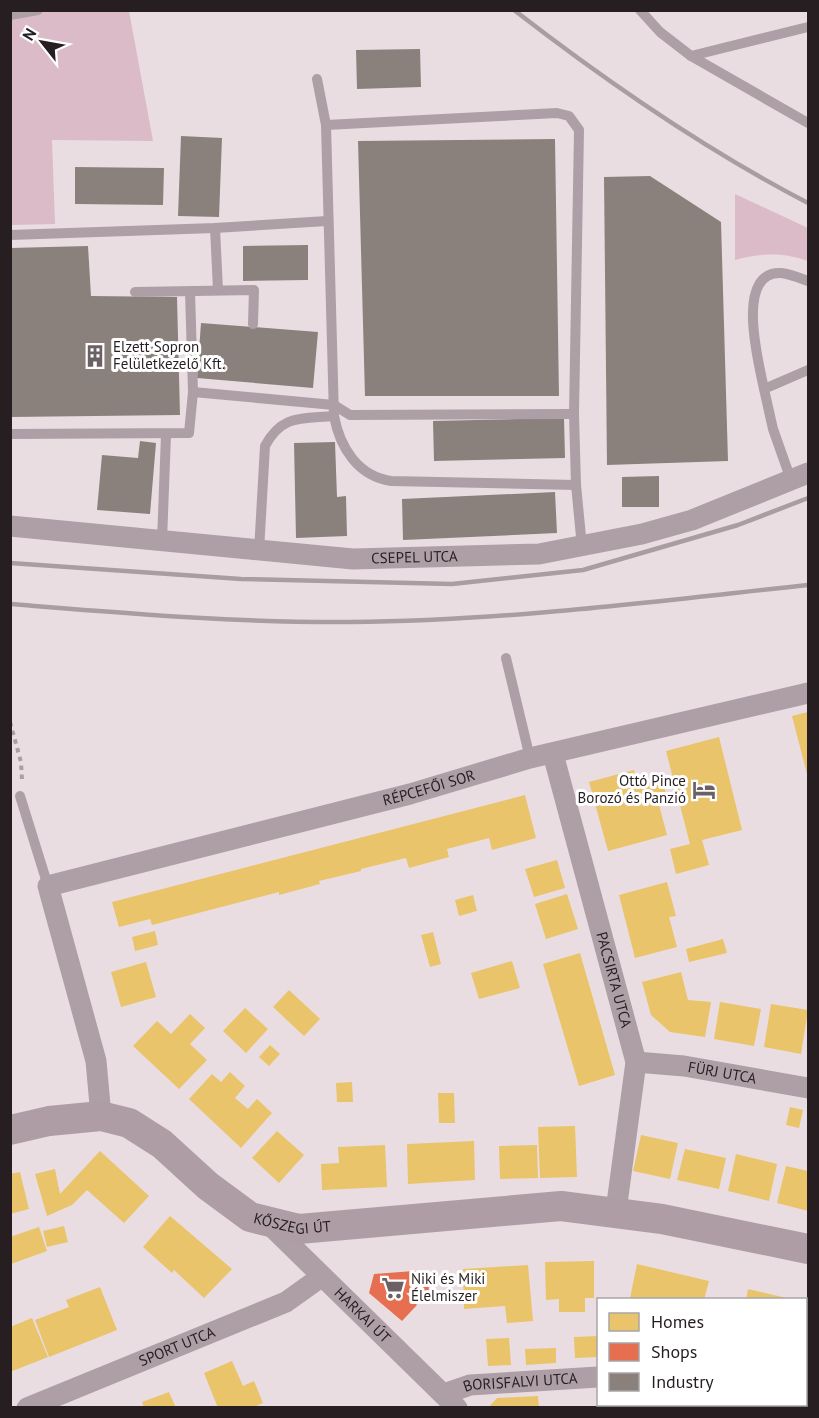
<svg xmlns="http://www.w3.org/2000/svg" width="819" height="1418" font-family="'PT Sans',sans-serif">
<style>
.green{fill:#dabbc7}
.homes{fill:#e9c46a}
.shops{fill:#e76f51}
.industry{fill:#8a817c}
.lines{fill:none;stroke-linecap:round;stroke-linejoin:round}
.path{stroke:#aa9ea3;stroke-width:4;stroke-dasharray:4.5 4.5;stroke-linecap:butt}
.lane{stroke:#ae9fa6;stroke-width:10}
.street{stroke:#ae9fa6;stroke-width:21}
.secondary{stroke:#ae9da5;stroke-width:30}
.rail{stroke:#a99da2;stroke-width:4.5}
.labels{text-anchor:middle;stroke-width:6;stroke-linejoin:round;paint-order:stroke}
.poi-label{font-size:15px;fill:#261e21;stroke:#fff;text-anchor:start}
.street-label{font-size:15px;fill:#261e21;stroke:#fff}
</style>
<rect width="100%" height="100%" fill="#eadde2"/>
<g class="green">
<polygon points="10,11 129,11 153,141 52,140 55,224 11,225"/>
<path d="M735,194l73,34v33c-26,-9 -46,-8 -73,-1z"/>
</g>
<g class="homes">
<polygon points="808,712 808,778 792,716"/>
<polygon points="719,737 742,830 702,840 709,865 676,874 670,849 690,844 666,751"/>
<polygon points="634,770 637,785 662,778 667,798 658,801 667,835 608,851 589,782"/>
<polygon points="525,795 536,838 492,850 489,838 447,849 449,857 409,868 406,858 361,869 361,871 319,881 320,884 279,895 279,892 152,925 150,919 119,927 112,902"/>
<polygon points="557,860 565,888 534,897 525,869"/>
<polygon points="667,882 676,916 669,917 677,947 635,958 619,895"/>
<polygon points="567,894 578,929 546,939 535,904"/>
<polygon points="473,895 477,911 459,916 455,900"/>
<polygon points="155,931 158,945 135,951 132,937"/>
<polygon points="433,932 441,964 430,967 421,935"/>
<polygon points="723,939 727,953 689,962 686,949"/>
<polygon points="580,953 615,1075 579,1086 543,964"/>
<polygon points="512,961 520,988 479,999 471,973"/>
<polygon points="146,962 156,997 121,1007 111,972"/>
<polygon points="681,972 688,1000 711,1002 705,1037 670,1032 651,1015 642,982"/>
<polygon points="289,990 320,1019 304,1036 273,1007"/>
<polygon points="720,1002 761,1009 754,1046 714,1039"/>
<polygon points="771,1004 808,1010 801,1054 764,1047"/>
<polygon points="245,1008 268,1029 246,1053 223,1031"/>
<polygon points="190,1014 205,1028 190,1044 207,1060 179,1089 133,1046 157,1021 171,1034"/>
<polygon points="270,1045 280,1054 269,1066 259,1057"/>
<polygon points="230,1072 245,1086 235,1098 248,1109 257,1099 272,1113 241,1148 189,1099 212,1074 221,1082"/>
<polygon points="352,1082 353,1102 337,1102 336,1083"/>
<polygon points="438,1093 454,1093 455,1123 439,1123"/>
<polygon points="790,1107 803,1110 799,1128 786,1125"/>
<polygon points="575,1126 577,1177 540,1178 538,1127"/>
<polygon points="277,1131 304,1155 279,1183 252,1158"/>
<polygon points="641,1135 678,1143 670,1179 633,1171"/>
<polygon points="474,1141 475,1180 408,1184 407,1144"/>
<polygon points="385,1145 387,1187 322,1190 321,1164 339,1163 338,1147"/>
<polygon points="537,1145 538,1178 500,1179 499,1146"/>
<polygon points="685,1149 726,1158 719,1189 677,1180"/>
<polygon points="100,1151 149,1196 124,1223 87,1190 72,1205 47,1216 35,1174 55,1169 60,1194"/>
<polygon points="736,1154 777,1164 769,1201 728,1191"/>
<polygon points="786,1166 808,1171 808,1211 777,1203"/>
<polygon points="20,1172 29,1209 10,1214 10,1174"/>
<polygon points="170,1216 232,1269 204,1298 174,1270 172,1273 143,1247"/>
<polygon points="64,1226 68,1242 47,1247 43,1231"/>
<polygon points="39,1227 47,1251 11,1264 10,1237"/>
<polygon points="594,1261 594,1298 585,1298 585,1312 559,1312 559,1299 546,1300 545,1262"/>
<polygon points="637,1264 709,1281 704,1300 630,1298"/>
<polygon points="528,1265 533,1321 507,1323 505,1306 464,1309 463,1269"/>
<polygon points="100,1287 117,1330 49,1357 35,1320 69,1307 66,1300"/>
<polygon points="748,1289 791,1299 791,1300 746,1300"/>
<polygon points="32,1318 48,1357 10,1372 10,1327"/>
<polygon points="598,1336 598,1357 575,1358 574,1337"/>
<polygon points="509,1338 511,1365 488,1366 486,1339"/>
<polygon points="556,1348 556,1363 526,1365 525,1349"/>
<polygon points="232,1361 243,1386 254,1381 263,1403 252,1408 218,1408 204,1373"/>
<polygon points="169,1392 176,1408 144,1408 142,1402"/>
<polygon points="538,1396 539,1408 488,1408 497,1398"/>
<rect x="601" y="1404" width="78" height="4"/>
<rect x="722" y="1404" width="59" height="4"/>
</g>
<polygon class="shops" points="427,1270 429,1291 406,1293 417,1305 402,1321 369,1293 374,1274"/>
<g class="industry">
<polygon points="420,49 421,87 357,89 356,50"/>
<polygon points="181,136 222,138 219,217 178,216"/>
<polygon points="555,139 559,396 365,396 358,141"/>
<polygon points="75,167 164,168 163,205 75,204"/>
<polygon points="650,176 721,222 728,461 607,465 604,177"/>
<polygon points="308,245 308,280 243,281 243,246"/>
<polygon points="88,246 91,296 177,297 180,415 10,417 10,248"/>
<polygon points="201,323 318,332 313,388 197,378"/>
<polygon points="564,418 565,458 434,461 433,421"/>
<polygon points="140,441 156,443 150,514 97,510 102,455 138,458"/>
<polygon points="335,442 337,497 346,496 347,536 296,538 294,443"/>
<polygon points="659,476 659,507 622,507 622,477"/>
<polygon points="555,492 557,533 403,540 402,499"/>
</g>
<g class="lines">
<g class="path">
<polyline points="10,722 21,762 22,780"/>
<polyline points="806,1333 808,1313"/>
</g>
<g class="lane">
<polyline points="640,10 660,32 691,56 808,27"/>
<polyline points="10,15 38,10"/>
<polyline points="691,56 808,123"/>
<path d="M317,79l9,46 8,291c6,32 24,60 57,65l185,4"/>
<polyline points="326,125 557,113 569,116 579,130 574,414 576,485 582,547"/>
<polyline points="215,228 218,290"/>
<polyline points="10,235 215,228 327,221"/>
<polyline points="135,292 254,290 253,324"/>
<path d="M764,389c-5,-25 -30,-118 17,-116 9,1 19,5 27,8"/>
<polyline points="193,392 334,405 350,415 574,414"/>
<polyline points="10,434 189,433 193,392 190,291"/>
<polyline points="791,480 773,429 764,389 808,370"/>
<polyline points="162,541 166,435"/>
<path d="M259,551l6,-105c17,-32 37,-27 69,-30"/>
<polyline points="506,658 530,758"/>
<polyline points="20,796 48,886"/>
</g>
<g class="street">
<path id="s1" d="M10,526l343,33 186,-5 103,-20 50,-14 116,-47"/>
<path id="s2" d="M553,754l83,308 -20,149"/>
<path id="s3" d="M636,1062l48,4 124,22"/>
<path id="s4" d="M101,1116l-5,-55 -48,-175 362,-92 120,-36 278,-65"/>
<path id="s5" d="M268,1223l189,185"/>
<polyline points="806,1362 808,1362"/>
<path id="s6" d="M444,1394l26,-9 128,-8"/>
<path id="s7" d="M27,1408l259,-106 35,-25"/>
</g>
<path class="secondary" id="s8" d="M10,1130l39,-9 52,-5 28,7 33,21 46,42 42,31 49,12 262,-23 101,13 146,30"/>
<g class="rail">
<path d="M514,10c93,72 190,139 294,193"/>
<polyline points="10,563 241,579 452,584 583,570 738,525 808,498"/>
<path d="M10,604c113,9 228,19 341,18 153,-1 306,-21 457,-37"/>
</g>
</g>
<defs>
<g id="building-bare" transform="scale(1.8)"><path d="M-4-6H4V6H1V3H-1V6H-4ZM-2.5-4.3h1.7v1.8h-1.7ZM.8-4.3h1.7v1.8H.8ZM-2.5-1h1.7V.8h-1.7ZM.8-1h1.7V.8H.8Z" fill="#6b6165" stroke="#fff" stroke-width="2.5" paint-order="stroke"/></g>
<g id="hotel-bare" transform="scale(1.8)"><path d="M-6-4.5h1.5V1H6V5H4.5V3h-9V5H-6ZM-4 0a1.8 1.8 0 1 1 3.6 0ZM.5 0V-2.5h3Q6-2.5 6 0Z" fill="#6b6165" stroke="#fff" stroke-width="2.5" paint-order="stroke"/></g>
<g id="supermarket-bare" transform="scale(1.8)"><path d="M-6-5.5h2.5l.6 2H6L4.5 2H-2.5L-4.4-4H-6ZM-1.5 3.2a1.3 1.3 0 1 0 .1 0ZM3 3.2a1.3 1.3 0 1 0 .1 0Z" fill="#6b6165" stroke="#fff" stroke-width="2.5" paint-order="stroke"/></g>
</defs>
<g fill-rule="evenodd">
<use href="#building-bare" x="95" y="356"/>
<use href="#hotel-bare" x="704" y="790"/>
<use href="#supermarket-bare" x="393" y="1288"/>
</g>
<g class="labels">
<g class="poi-label">
<text x="113" y="352">Elzett Sopron<tspan x="113" dy="17">Felületkezelő Kft.</tspan></text>
<text x="686" y="786" text-anchor="end">Ottó Pince<tspan x="686" dy="17">Borozó és Panzió</tspan></text>
<text x="411" y="1284">Niki és Miki<tspan x="411" dy="17">Élelmiszer</tspan></text>
</g>
<g class="street-label">
<text dy="5" stroke="none"><textPath href="#s1" startOffset="406">CSEPEL UTCA</textPath></text>
<text dy="5" stroke="none"><textPath href="#s4" startOffset="630">RÉPCEFŐI SOR</textPath></text>
<text dy="5" stroke="none"><textPath href="#s2" startOffset="234">PACSIRTA UTCA</textPath></text>
<text dy="5" stroke="none"><textPath href="#s3" startOffset="87">FÜRJ UTCA</textPath></text>
<text dy="5" stroke="none"><textPath href="#s8" startOffset="318">KŐSZEGI ÚT</textPath></text>
<text dy="5" stroke="none"><textPath href="#s5" startOffset="132">HARKAI ÚT</textPath></text>
<text dy="5" stroke="none"><textPath href="#s7" startOffset="162">SPORT UTCA</textPath></text>
<text dy="5" stroke="none"><textPath href="#s6" startOffset="78">BORISFALVI UTCA</textPath></text>
</g>
</g>
<rect width="819" height="1418" fill="none" stroke="#261e21" stroke-width="24"/>
<rect x="597" y="1298" width="210" height="108" fill="#ffffff" stroke="#a8a5a6" stroke-width="1.5"/>
<rect x="609" y="1313" width="30" height="18" fill="#e9c46a" stroke="#a8a5a6" stroke-width="1.5"/>
<text x="651" y="1328" font-size="18" fill="#261e21">Homes</text>
<rect x="609" y="1343" width="30" height="18" fill="#e76f51" stroke="#a8a5a6" stroke-width="1.5"/>
<text x="651" y="1358" font-size="18" fill="#261e21">Shops</text>
<rect x="609" y="1373" width="30" height="18" fill="#8a817c" stroke="#a8a5a6" stroke-width="1.5"/>
<text x="651" y="1388" font-size="18" fill="#261e21">Industry</text>
<g transform="translate(42 42) rotate(301)" stroke="#ffffff" stroke-width="4.5" paint-order="stroke">
<path d="M0-4.5L10 22L0 15L-10 22Z" fill="#261e21"/>
<text y="-9" font-size="16" font-weight="bold" text-anchor="middle" fill="#261e21">N</text>
</g>
</svg>
